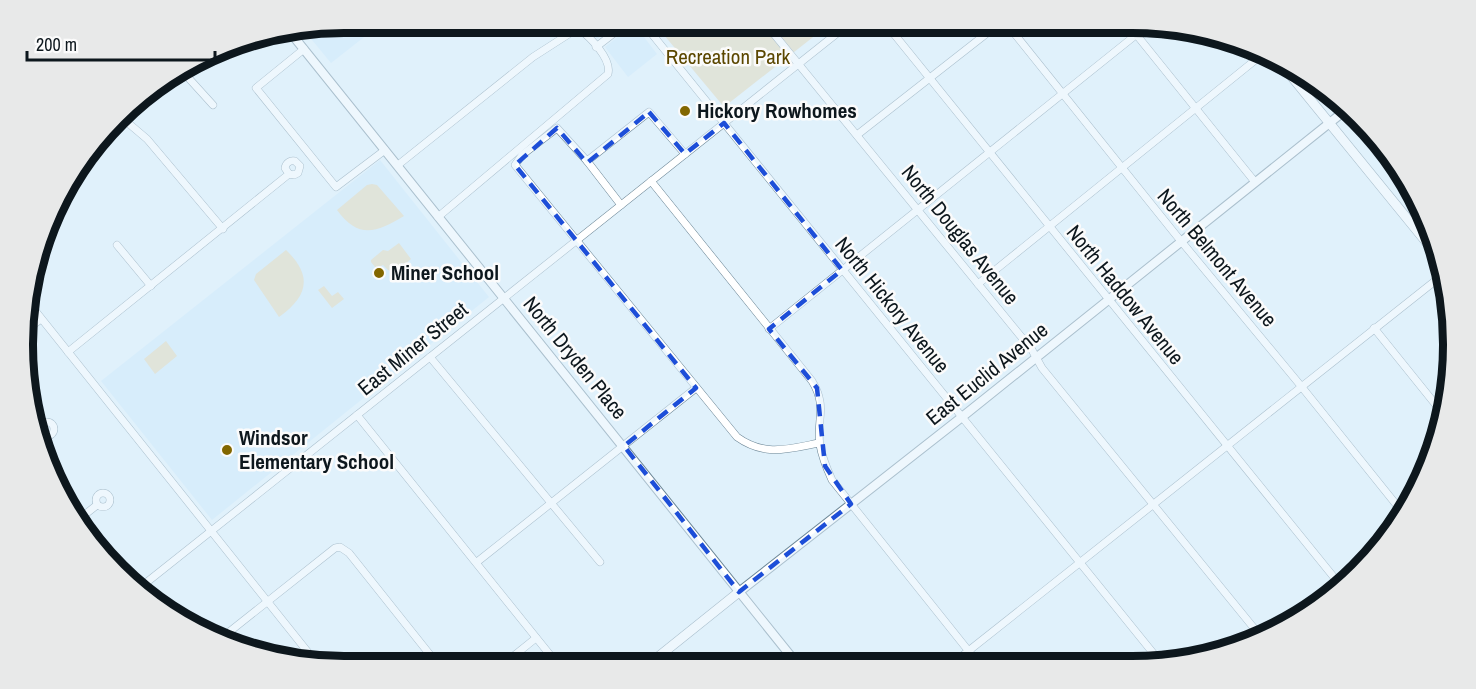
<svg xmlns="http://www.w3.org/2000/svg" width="1476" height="689" font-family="'Archivo Narrow',sans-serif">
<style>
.built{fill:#cce9fb}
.green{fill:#e0d4b2}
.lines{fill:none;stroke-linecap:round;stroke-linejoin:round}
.minor-casing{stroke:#6b8696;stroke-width:8}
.tertiary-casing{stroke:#6b8696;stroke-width:10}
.secondary-casing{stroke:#6b8696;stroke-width:10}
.minor{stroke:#fff;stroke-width:7}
.tertiary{stroke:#fff;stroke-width:8}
.secondary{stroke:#fff;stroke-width:9}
.marked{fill:none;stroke:#1d4ed8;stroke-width:4.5;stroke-dasharray:12 8;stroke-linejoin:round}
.poi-dot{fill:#826700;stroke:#fbfbfb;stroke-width:2}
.labels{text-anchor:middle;stroke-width:5;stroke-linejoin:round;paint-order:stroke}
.park-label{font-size:21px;fill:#5b4700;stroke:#fbfbfb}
.poi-label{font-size:21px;font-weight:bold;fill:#0d171d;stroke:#fbfbfb;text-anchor:start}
.street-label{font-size:21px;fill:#0d171d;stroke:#fbfbfb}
.rim{fill:none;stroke:#0d171d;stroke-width:8}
</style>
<rect width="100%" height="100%" fill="#e0f1fb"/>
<g class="built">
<polygon points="345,23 382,23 331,63 303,29"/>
<polygon points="583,23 618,23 597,39"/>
<polygon points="634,24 657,54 628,77 605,47"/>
<polygon points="380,160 489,297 212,520 101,381"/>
</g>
<g class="green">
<polygon points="654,23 831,23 724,107"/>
<path d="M372,184l5,1 27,31c-28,17 -46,23 -67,-6l30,-25z"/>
<polygon points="399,243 411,259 404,265 402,263 391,271 388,270 383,265 379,267 375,267 371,262 371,260 383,250 388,251"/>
<path d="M286,250c27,26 22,46 -7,67l-25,-37 2,-6z"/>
<polygon points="324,286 332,296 338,292 344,299 332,308 318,290"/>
<polygon points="166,341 177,356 155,374 144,359"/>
</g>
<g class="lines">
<g class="minor-casing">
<g id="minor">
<polyline points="643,23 1162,664"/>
<polyline points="765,23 1032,350 1042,368 1262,638"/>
<polyline points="885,23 1341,586"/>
<polyline points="1006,23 1176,235 1301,386 1403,513"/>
<polyline points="1127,23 1255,182"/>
<polyline points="596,47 627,23"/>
<polyline points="304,49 256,88 336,187 385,150"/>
<polyline points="184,73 213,105"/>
<polyline points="121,117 147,139 223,229"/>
<polyline points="857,135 1000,23"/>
<path d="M685,154l-36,-42 -62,49 -30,-33 -35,27 -7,10 222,272c28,20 51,12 82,6"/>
<polyline points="587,161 621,205"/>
<path d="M398,165l135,-108 42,-27 4,-1c11,8 33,30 29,45l-170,143"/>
<path d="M651,181l161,200c16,26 4,39 8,64 2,12 7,24 12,35l147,184"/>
<polyline points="117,245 151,286"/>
<polyline points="978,284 1264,53"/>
<polyline points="29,303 315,661"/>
<polyline points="29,328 41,319"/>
<polyline points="1374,328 1440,410"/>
<polyline points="769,329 1147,26"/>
<path d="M68,352l221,-178 5,1 4,-2 2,-7 -5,-5c-5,-1 -9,2 -10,7l4,6"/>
<polyline points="430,357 600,562"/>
<polyline points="357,415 559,666"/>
<circle cx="47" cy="429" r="7"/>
<circle cx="103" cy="500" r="7"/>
<polyline points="78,520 97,505"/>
<polyline points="477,562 696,388"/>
<polyline points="137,590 850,23"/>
<polyline points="219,640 335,548 340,547 349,553 439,666"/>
<polyline points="661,655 670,665"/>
<polyline points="952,664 1440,277"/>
<polyline points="501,666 536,638"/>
</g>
</g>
<g class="tertiary-casing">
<g id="tertiary">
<polyline points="290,32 798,665"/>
<polyline points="739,592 962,417 1347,109"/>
</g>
</g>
<g class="secondary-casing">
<g id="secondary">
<polyline points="1283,66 1436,254"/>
<polyline points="112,127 172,79"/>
<polyline points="648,665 739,592"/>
</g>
</g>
<use href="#minor" class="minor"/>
<use href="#tertiary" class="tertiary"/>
<use href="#secondary" class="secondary"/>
</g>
<path d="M0 0H1476V689H0ZM649,112l36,42 39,-31 118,147 -73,59 48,59 8,78 26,38 -112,88 -115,-146 72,-58 -181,-223 42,-37 30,35z" fill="#e0f1fb" fill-opacity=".55" fill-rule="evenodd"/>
<path class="marked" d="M649,112l36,42 39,-31 118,147 -73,59 48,59 8,78 26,38 -112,88 -115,-146 72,-58 -181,-223 42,-37 30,35z"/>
<g class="poi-dot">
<circle cx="685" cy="111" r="6"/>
<circle cx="379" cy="273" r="6"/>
<circle cx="227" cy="450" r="6"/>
</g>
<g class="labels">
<g class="park-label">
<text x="728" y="64">Recreation Park</text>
</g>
<g class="poi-label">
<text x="697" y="118">Hickory Rowhomes</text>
<text x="391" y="280">Miner School</text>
<text x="239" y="445">Windsor<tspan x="239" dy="24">Elementary School</tspan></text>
</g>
<g class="street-label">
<text transform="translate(960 235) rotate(51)" y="7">North Douglas Avenue</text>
<text transform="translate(1217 258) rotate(50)" y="7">North Belmont Avenue</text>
<text transform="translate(1125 295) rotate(51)" y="7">North Haddow Avenue</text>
<text transform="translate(892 305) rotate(51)" y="7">North Hickory Avenue</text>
<text transform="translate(413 349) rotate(-39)" y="7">East Miner Street</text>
<text transform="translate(575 358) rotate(51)" y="7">North Dryden Place</text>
<text transform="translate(987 374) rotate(-39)" y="7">East Euclid Avenue</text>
</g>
</g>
<path d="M0 0H1476V689H0ZM344 33H1132A311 311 0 0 1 1443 344V345A311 311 0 0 1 1132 656H344A311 311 0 0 1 33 345V344A311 311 0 0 1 344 33Z" fill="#e8e9e9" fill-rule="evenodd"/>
<path class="rim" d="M344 33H1132A311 311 0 0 1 1443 344V345A311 311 0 0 1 1132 656H344A311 311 0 0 1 33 345V344A311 311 0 0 1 344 33Z"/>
<path d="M27 51v9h188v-9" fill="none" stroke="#0d171d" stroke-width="3"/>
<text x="36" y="51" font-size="18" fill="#0d171d" stroke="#fbfbfb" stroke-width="4.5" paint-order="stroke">200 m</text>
</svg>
